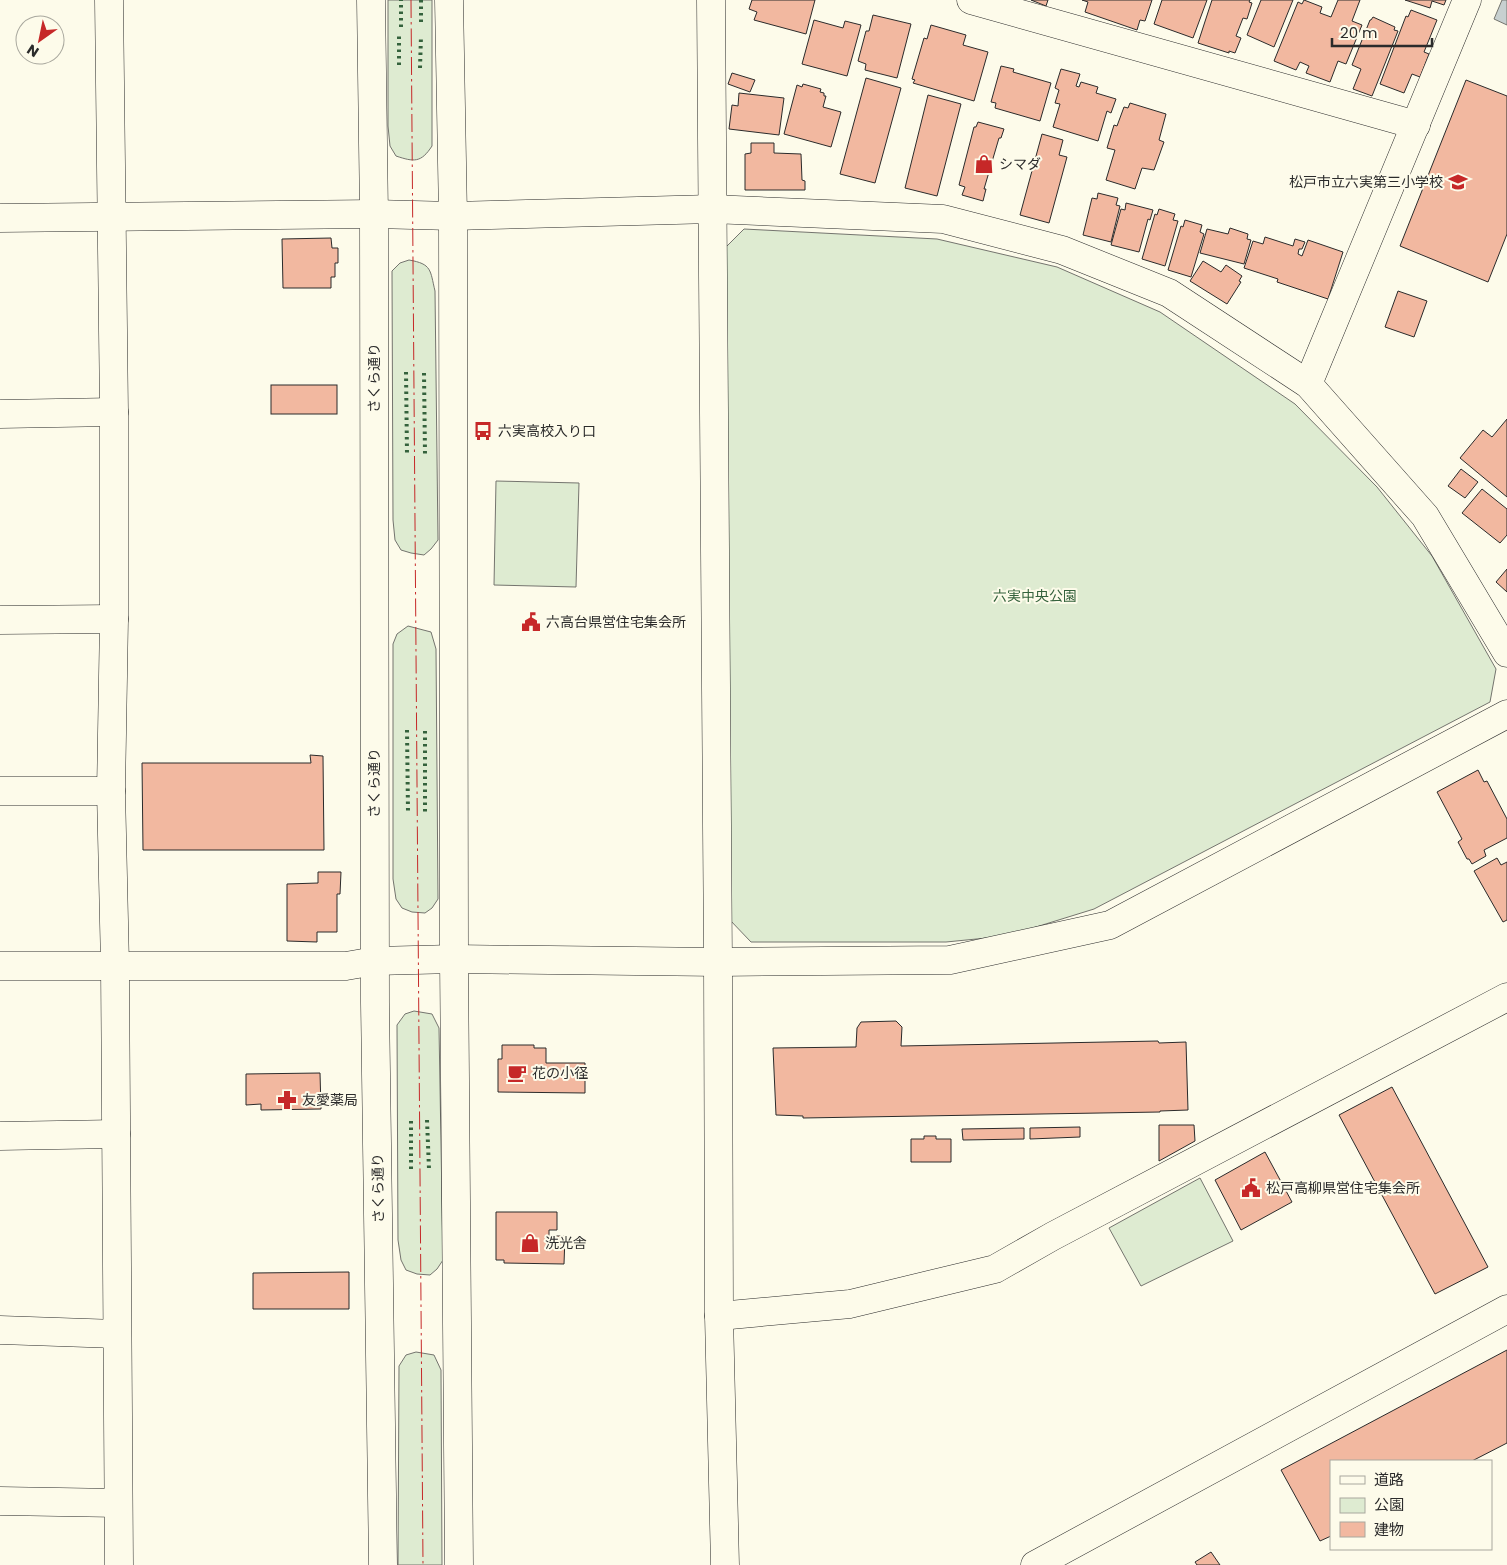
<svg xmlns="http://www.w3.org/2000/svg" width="1507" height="1565" font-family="Poppins,'Noto Sans JP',sans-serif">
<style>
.green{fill:#deebd1;stroke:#74746e}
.water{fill:#c7d0d0;stroke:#74746e}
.building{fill:#f2b8a0;stroke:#2b2b2b}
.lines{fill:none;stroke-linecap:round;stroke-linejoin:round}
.minor-casing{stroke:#2b2b2b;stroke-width:29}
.minor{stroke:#fdfbea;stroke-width:28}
.hedge{stroke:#34623c;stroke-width:4;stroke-dasharray:2.5 4;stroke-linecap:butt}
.power{stroke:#c62828;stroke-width:1;stroke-dasharray:18 4 2.5 4;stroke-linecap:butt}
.labels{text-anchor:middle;stroke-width:4;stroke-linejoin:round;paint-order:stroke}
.poi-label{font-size:14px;fill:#2b2b2b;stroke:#fdfbea;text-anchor:start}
.street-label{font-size:14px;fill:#2b2b2b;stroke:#fdfbea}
.park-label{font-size:14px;fill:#34623c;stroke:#fdfbea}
</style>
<rect width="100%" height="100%" fill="#fdfbea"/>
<g class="green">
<path d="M388,0h44v146c-11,17 -18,16 -36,10l-6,-10 -2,-20z"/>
<polygon points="744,229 937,239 1057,267 1160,312 1295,404 1377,487 1432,556 1496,669 1490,702 1094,909 1007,936 946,942 751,942 729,919 726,247"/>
<path d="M409,260c23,4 21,10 26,31l3,249 -7,9 -7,6 -13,-2 -10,-3 -6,-10 -2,-20 -1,-249 8,-8z"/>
<polygon points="496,481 579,483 576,587 494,585"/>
<polygon points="408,626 431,632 436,649 438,899 432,908 425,913 412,912 402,908 396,899 393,879 393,644 397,634"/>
<polygon points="414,1011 432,1014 439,1028 443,1260 437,1269 430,1275 417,1274 406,1270 401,1260 398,1240 397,1025 405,1014"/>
<polygon points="1200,1178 1233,1241 1141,1286 1109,1228"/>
<polygon points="416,1352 434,1355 441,1370 442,1565 398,1565 399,1366 406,1355"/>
</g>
<polygon class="water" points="1502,0 1507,0 1507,25 1494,19"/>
<g class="building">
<polygon points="752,0 815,0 806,34 754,20 757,12 749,9"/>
<polygon points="1031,0 1048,0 1046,6"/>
<polygon points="1082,0 1152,0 1145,21 1140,20 1137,30 1085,12 1088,2"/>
<polygon points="1162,0 1207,0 1193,38 1154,24"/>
<polygon points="1212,0 1250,0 1249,2 1252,3 1247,19 1243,18 1236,36 1241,38 1235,53 1229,51 1229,53 1198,43"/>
<polygon points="1261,0 1293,0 1274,47 1247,35"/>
<polygon points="1304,0 1322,7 1320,13 1331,17 1338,0 1360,0 1352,21 1362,25 1346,64 1338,61 1330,82 1306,73 1309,66 1300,62 1296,70 1274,61 1298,2 1302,4"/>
<polygon points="1405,0 1446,0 1444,5 1432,1 1430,8"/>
<polygon points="1411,10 1437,20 1424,52 1429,54 1420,77 1412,74 1404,93 1380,84 1406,16 1408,17"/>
<polygon points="873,15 911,24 897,78 865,70 866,64 858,61 866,31 869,31"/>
<polygon points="1373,17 1395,27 1394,30 1398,31 1372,96 1353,89 1361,69 1352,65 1370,20 1371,20"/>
<polygon points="814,20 843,28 845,21 861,25 847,76 802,64"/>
<polygon points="931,25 966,35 963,45 988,52 974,101 913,83 915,80 912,79 924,38 927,39"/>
<polygon points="1001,66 1014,69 1013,72 1051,83 1040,121 995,108 996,103 991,102"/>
<polygon points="1061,69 1080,74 1076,86 1079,87 1081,82 1098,87 1096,93 1116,99 1111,113 1107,111 1098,141 1053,127 1060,104 1055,103 1059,90 1055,88"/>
<polygon points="732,73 755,80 750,92 728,84"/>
<polygon points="866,78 901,88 875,183 840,174"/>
<polygon points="1466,80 1507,96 1507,234 1488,282 1400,246"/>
<polygon points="803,84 821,89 820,92 824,93 824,96 826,96 823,107 841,112 831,147 784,134 797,85 802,87"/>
<polygon points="739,93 784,98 779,135 729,129 732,105 738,106"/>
<polygon points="928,95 961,104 937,196 905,188"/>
<polygon points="1130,103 1166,114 1159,140 1164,142 1154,170 1142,168 1135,189 1106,180 1115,150 1107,148 1114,125 1117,126 1124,107 1128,108"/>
<polygon points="978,122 1004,129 1001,138 999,138 984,189 986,189 983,201 962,195 965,187 959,185 974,127 976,127"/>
<polygon points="1042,134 1063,140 1059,155 1067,157 1049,223 1020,215"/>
<polygon points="751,143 774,143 774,153 801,154 802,180 805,181 805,190 745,190 745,154 751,153"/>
<polygon points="1098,193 1118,198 1116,205 1120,206 1111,242 1083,235 1092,198 1097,199"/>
<polygon points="1126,203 1153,210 1150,220 1148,219 1139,252 1111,245 1121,209 1125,210"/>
<polygon points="1159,209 1175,214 1173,220 1178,221 1165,266 1142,259 1155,214 1157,215"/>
<polygon points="1185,220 1202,225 1200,232 1204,234 1191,277 1168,270 1181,226 1183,227"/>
<polygon points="1230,228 1248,234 1247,239 1251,240 1244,264 1200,253 1207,229 1228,234"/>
<polygon points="1265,237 1293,246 1295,239 1305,242 1302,249 1299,249 1298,254 1302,256 1308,240 1343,252 1328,299 1277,282 1278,279 1244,268 1253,241 1263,244"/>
<polygon points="331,238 332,248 338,248 338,263 335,263 335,277 331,277 331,288 283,288 282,239"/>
<polygon points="1203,261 1221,272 1226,265 1242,276 1239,281 1241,282 1227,304 1190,281"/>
<polygon points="1398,291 1427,301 1414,337 1385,327"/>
<rect x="271" y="385" width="66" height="29"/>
<polygon points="1507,419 1507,497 1460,458 1483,430 1492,437"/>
<polygon points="1461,469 1478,482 1465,498 1448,486"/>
<polygon points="1482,489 1507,509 1507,535 1500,543 1462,513"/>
<polygon points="1507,569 1507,592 1496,582"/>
<polygon points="310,755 323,756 324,850 143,850 142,763 311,763"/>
<polygon points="1478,770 1484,782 1487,781 1507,819 1507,838 1484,850 1486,856 1472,864 1469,859 1467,859 1458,842 1462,839 1437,792"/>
<polygon points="1497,858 1501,865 1507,862 1507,920 1503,922 1474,871"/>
<polygon points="318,872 341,872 340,894 337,894 337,932 317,932 317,942 287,941 287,884 318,883"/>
<polygon points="896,1021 902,1027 901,1046 1158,1041 1159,1043 1186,1042 1188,1110 1160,1111 1160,1112 803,1118 803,1116 776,1115 773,1048 856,1047 857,1028 861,1022"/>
<polygon points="502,1045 534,1045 534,1048 546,1048 546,1063 585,1063 585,1093 498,1092 498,1059 502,1059"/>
<polygon points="320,1073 321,1109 261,1110 261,1104 246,1105 246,1074"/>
<polygon points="1392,1087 1488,1267 1435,1294 1339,1115"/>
<polygon points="1159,1125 1194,1125 1195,1141 1159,1161"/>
<polygon points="1080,1127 1080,1137 1030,1139 1030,1128"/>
<polygon points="1024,1128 1024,1139 963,1140 962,1129"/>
<polygon points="924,1136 936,1136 936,1139 951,1139 951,1162 911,1162 911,1139 924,1139"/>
<polygon points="1265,1152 1292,1202 1241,1230 1215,1180"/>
<polygon points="496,1212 557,1212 557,1230 549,1230 549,1236 565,1236 564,1264 504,1263 504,1260 496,1260"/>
<polygon points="349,1272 349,1309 253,1309 253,1273"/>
<polygon points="1507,1350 1507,1443 1472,1461 1331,1461 1331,1536 1320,1541 1281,1470"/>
<polygon points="1211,1552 1220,1565 1197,1565 1195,1562"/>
</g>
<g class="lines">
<g class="minor-casing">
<g id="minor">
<polyline points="109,0 114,412 114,619 111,791 115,965 119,1565"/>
<polyline points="371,0 374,214 375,1003 383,1565"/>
<polyline points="449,0 453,216 454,959 459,1565"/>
<polyline points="711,0 718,962 719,1316 725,1565"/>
<polyline points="971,0 1416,125"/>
<polyline points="0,218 374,214 453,216 712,209 943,219 1062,250 1169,293 1308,384 1425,516 1507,653"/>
<polyline points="1308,384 1467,0"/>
<polyline points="0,414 114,412"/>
<polyline points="0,620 114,619"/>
<polyline points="0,791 111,791"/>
<polyline points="0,966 346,966 375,961 454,959 718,962 950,960 1110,925 1507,714"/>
<polyline points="0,1136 116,1134"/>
<polyline points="719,1316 850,1304 995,1269 1053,1236 1507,997"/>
<polyline points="0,1330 117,1334"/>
<polyline points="0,1501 118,1503"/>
<polyline points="1035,1565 1507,1309"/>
</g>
</g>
<use href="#minor" class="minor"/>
<g class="hedge">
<polyline points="421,0 421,25"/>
<polyline points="401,27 401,0"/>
<polyline points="399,65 399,34"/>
<polyline points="420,68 421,36"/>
<polyline points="406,372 407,454"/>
<polyline points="424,373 425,454"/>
<polyline points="407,730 408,812"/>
<polyline points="425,731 425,813"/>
<polyline points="427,1120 429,1169"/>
<polyline points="411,1169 411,1117"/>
</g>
<polyline class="power" points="411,0 423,1565"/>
</g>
<defs>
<g id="shop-bare" transform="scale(1.5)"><path d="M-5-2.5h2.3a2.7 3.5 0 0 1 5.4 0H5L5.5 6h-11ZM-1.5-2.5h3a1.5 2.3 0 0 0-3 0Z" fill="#c62828" stroke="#fdfbea" stroke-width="2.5" paint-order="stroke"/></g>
<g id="school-bare" transform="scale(1.5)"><path d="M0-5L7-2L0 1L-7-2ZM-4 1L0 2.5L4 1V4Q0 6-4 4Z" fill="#c62828" stroke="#fdfbea" stroke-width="2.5" paint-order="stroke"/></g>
<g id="bus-bare" transform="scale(1.5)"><path d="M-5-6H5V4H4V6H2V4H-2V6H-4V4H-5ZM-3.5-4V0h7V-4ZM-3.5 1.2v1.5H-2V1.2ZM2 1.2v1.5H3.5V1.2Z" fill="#c62828" stroke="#fdfbea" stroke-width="2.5" paint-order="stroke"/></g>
<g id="civic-bare" transform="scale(1.5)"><path d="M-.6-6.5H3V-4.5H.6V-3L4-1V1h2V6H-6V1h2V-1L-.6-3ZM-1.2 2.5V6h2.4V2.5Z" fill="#c62828" stroke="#fdfbea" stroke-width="2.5" paint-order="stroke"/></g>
<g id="cafe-bare" transform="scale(1.5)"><path d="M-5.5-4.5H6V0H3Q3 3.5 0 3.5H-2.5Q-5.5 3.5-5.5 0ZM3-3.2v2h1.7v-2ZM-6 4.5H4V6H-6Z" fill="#c62828" stroke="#fdfbea" stroke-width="2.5" paint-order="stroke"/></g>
<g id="pharmacy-bare" transform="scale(1.5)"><path d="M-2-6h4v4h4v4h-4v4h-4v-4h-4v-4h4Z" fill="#c62828" stroke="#fdfbea" stroke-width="2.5" paint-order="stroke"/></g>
</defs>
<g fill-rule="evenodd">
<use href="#shop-bare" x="984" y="164"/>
<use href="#school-bare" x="1458" y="182"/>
<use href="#bus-bare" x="483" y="431"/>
<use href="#civic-bare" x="531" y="622"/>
<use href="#cafe-bare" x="517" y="1073"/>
<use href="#pharmacy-bare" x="287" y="1100"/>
<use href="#civic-bare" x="1251" y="1188"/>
<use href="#shop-bare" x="530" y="1243"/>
</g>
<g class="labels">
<g class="poi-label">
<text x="999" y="169">シマダ</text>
<text x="1443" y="187" text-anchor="end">松戸市立六実第三小学校</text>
<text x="498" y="436">六実高校入り口</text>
<text x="546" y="627">六高台県営住宅集会所</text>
<text x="532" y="1078">花の小径</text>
<text x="302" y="1105">友愛薬局</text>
<text x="1266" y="1193">松戸高柳県営住宅集会所</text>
<text x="545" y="1248">洗光舎</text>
</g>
<g class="street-label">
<text transform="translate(374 378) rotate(-90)" y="5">さくら通り</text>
<text transform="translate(374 783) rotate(-90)" y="5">さくら通り</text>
<text transform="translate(378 1188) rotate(-91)" y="5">さくら通り</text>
</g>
<g class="park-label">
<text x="1035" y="601">六実中央公園</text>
</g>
</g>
<rect x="1330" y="1460" width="162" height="90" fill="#fdfbea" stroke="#a9a89e"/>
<rect x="1340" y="1476" width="25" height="8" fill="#fdfbea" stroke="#a9a89e"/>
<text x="1374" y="1485" font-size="15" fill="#2b2b2b">道路</text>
<rect x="1340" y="1498" width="25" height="15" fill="#deebd1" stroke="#a9a89e"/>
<text x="1374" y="1510" font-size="15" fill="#2b2b2b">公園</text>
<rect x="1340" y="1522" width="25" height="15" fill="#f2b8a0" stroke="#a9a89e"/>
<text x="1374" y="1535" font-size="15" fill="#2b2b2b">建物</text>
<g transform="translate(40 40) rotate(213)"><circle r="24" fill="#fdfbea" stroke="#a9a89e"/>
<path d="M0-4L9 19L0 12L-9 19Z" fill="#c62828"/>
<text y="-8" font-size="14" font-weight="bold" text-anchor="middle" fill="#2b2b2b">N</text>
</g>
<path d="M1332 38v8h100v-8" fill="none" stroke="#2b2b2b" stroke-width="2.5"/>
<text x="1340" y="38" font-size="15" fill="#2b2b2b" stroke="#fdfbea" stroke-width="4" paint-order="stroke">20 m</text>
</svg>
